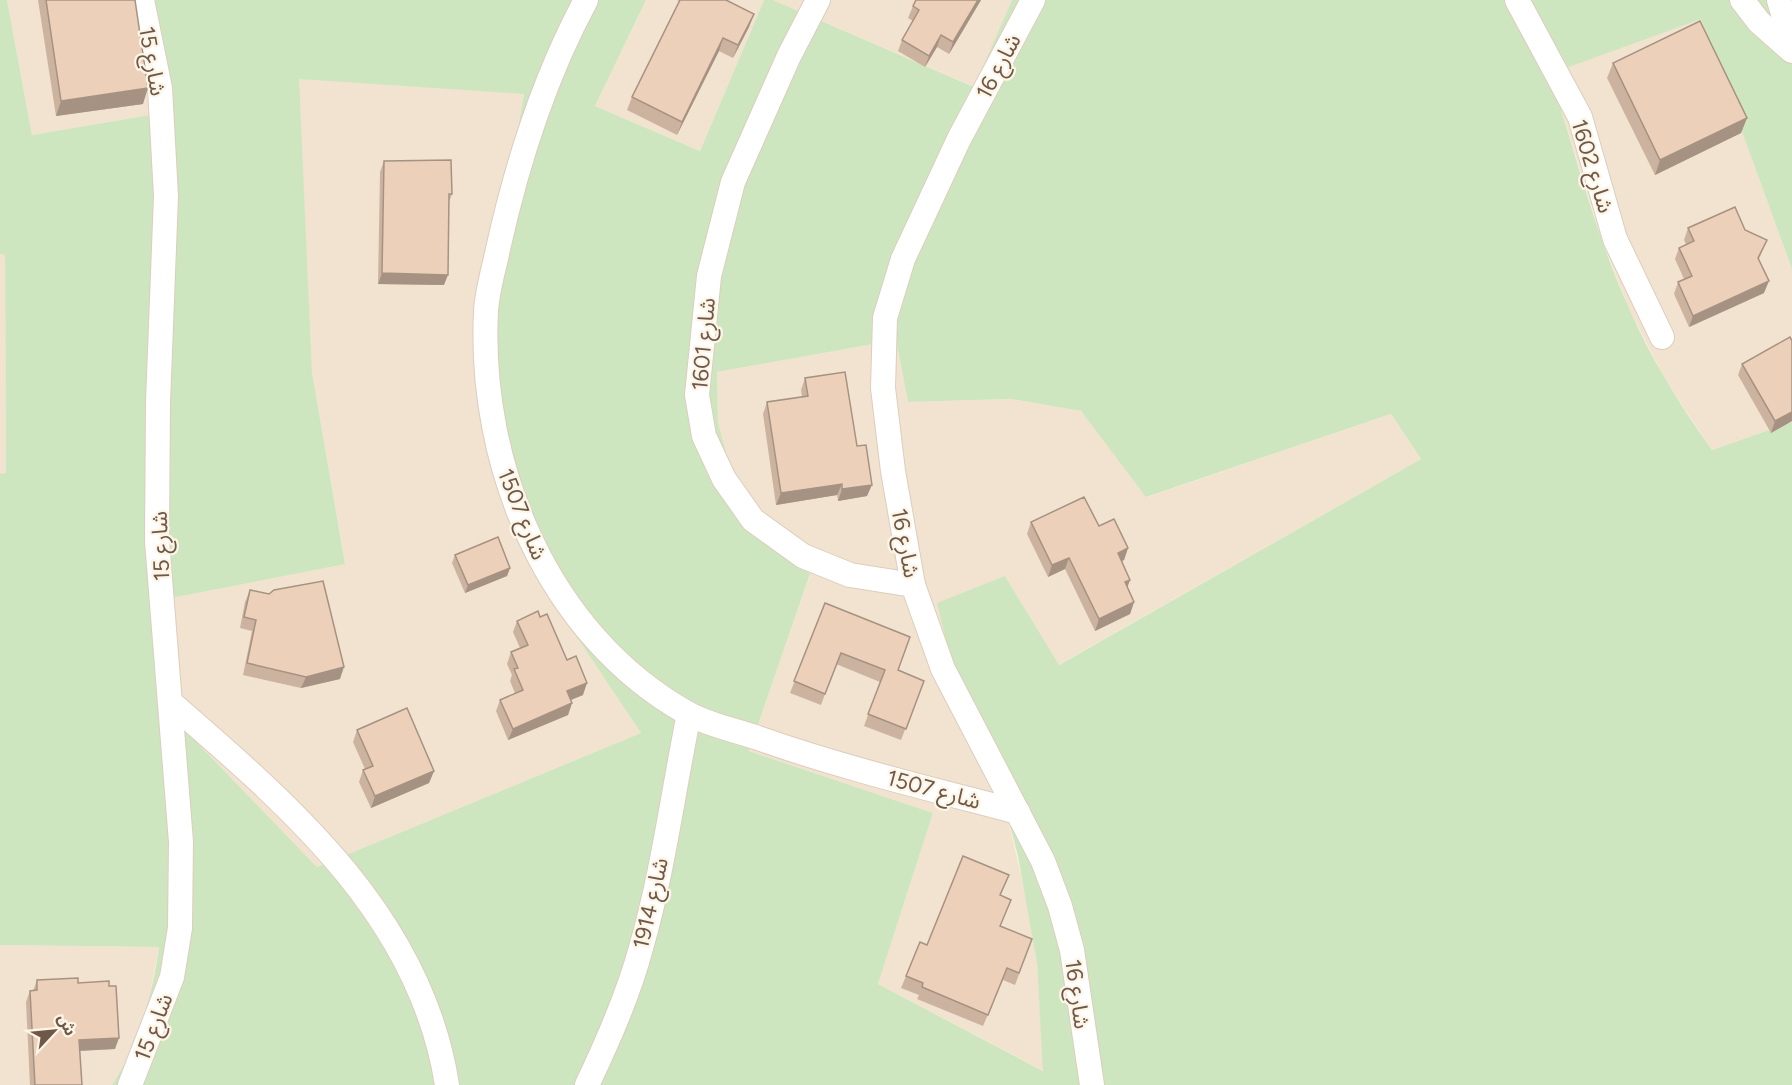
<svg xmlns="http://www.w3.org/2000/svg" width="1792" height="1085" font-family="Figtree,'Noto Sans Arabic',sans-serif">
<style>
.residential{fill:#f1e3cf}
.green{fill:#cee6c0;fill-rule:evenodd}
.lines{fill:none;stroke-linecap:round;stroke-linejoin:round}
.street-casing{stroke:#ddcdbd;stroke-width:26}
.street{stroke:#fff;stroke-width:24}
.wall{fill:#ccb3a0}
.shaded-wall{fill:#a69282}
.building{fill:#edd0ba;stroke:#a69282;stroke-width:1.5}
.labels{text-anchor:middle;stroke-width:4.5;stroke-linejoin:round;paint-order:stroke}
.street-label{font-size:22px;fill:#6e584a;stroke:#fdf5e6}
</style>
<rect width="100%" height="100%" fill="#faf1e0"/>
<g class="residential">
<polygon points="7,0 135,0 156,114 32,135"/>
<polygon points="646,0 764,0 700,151 595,106"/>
<polygon points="773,0 1012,0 975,87"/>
<polygon points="1701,18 1792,269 1792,422 1712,450 1666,381 1629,309 1601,237 1550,74"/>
<polygon points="298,78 524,93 495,258 554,603 641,733 317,867 180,725 166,599 345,563 312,372"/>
<polygon points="0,254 5,255 6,474 0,474"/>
<polygon points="896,340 908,402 1011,399 1081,411 1147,497 1391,414 1421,459 1058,665 1005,576 1005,807 1029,909 1037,963 1044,1071 878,984 933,813 749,751 810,575 790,558 731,470 718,422 717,372"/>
<polygon points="0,945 159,947 146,1014 134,1045 112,1085 0,1085"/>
</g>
<path class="green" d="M0,0h7l25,135 124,-21 -21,-114h511l-51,106 105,45 64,-151h9l201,87 38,-87h780v269l-91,-250 -151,55c25,78 45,159 79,234 22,51 51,97 83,142l80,-28v663h-1680c27,-43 40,-88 47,-138l-159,-2v-471l6,-1 -1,-218 -5,-1zM299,79l225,15 -29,164v197l59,148 87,130 -324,134 -137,-142 -14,-126 179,-35 -33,-192zM896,340l12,62 103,-3 70,12 65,86 245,-83 30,45 -362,206 -54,-89 -68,27 15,62 53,142 13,49 19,107 6,108 -165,-87 55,-171 -184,-62 61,-177 -20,-16 -59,-88 -13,-48 -1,-50z"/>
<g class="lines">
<g class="street-casing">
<g id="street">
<path d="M586,0c-42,78 -69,163 -88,249 -4,20 -11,42 -12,62 -8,155 62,324 201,402 21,12 48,17 71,25 85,30 173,51 260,74"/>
<polyline points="818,0 789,56 733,182 709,276 697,395 704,436 724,479 753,520 803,556 850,575 913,585"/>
<polyline points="1033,0 959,139 903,259 885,318 883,388 893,471 913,585 943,669 1043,861 1060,906 1072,950 1092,1085"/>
<polyline points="1517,0 1580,117 1615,239 1662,337"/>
<polyline points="1742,0 1759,22 1792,51"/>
<polyline points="1779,0 1792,44"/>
<path d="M170,702c121,105 251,215 277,383"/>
<polyline points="130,1085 172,977 180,928 181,842 157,541 158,402 166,196 160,88 142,0"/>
<path d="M587,1085c21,-44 41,-89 54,-137 22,-76 32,-156 48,-234"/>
</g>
</g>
<use href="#street" class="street"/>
</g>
<g class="wall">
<polygon points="38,0 135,0 143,104 56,116"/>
<polygon points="677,0 726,0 754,14 749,27 733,58 719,51 677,135 627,110 632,97 679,1"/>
<polygon points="981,0 949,54 937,47 925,67 898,51 902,40 913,21 908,18 913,6"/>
<polygon points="1613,63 1747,118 1741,133 1655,175 1607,78"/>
<polygon points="384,161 452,194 449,202 444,285 378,284 380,172"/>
<polygon points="1688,228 1745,230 1767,240 1759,259 1764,293 1689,327 1674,294 1678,282 1684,279 1675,259 1679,248 1686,244 1684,240"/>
<polygon points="1742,364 1792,421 1771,433 1738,375"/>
<polygon points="805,378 857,446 867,496 838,501 837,495 776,505 763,414 767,402 802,397 801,390"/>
<polygon points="1031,522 1099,526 1128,548 1124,560 1122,561 1130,580 1127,587 1134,602 1130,614 1095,631 1065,569 1048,577 1027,534"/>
<polygon points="455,555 510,568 507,576 465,593 452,563"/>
<polygon points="250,590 340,679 301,688 243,675 252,631 240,628 245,602"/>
<polygon points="825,603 898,670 924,681 901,740 864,726 880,682 836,664 821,705 790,693"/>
<polygon points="540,617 583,695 571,700 572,703 568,715 508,740 496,711 500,700 515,693 510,681 512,675 507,664 511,652 520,648 513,632 517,621"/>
<polygon points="357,730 434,771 429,783 371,808 359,782 363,770 365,769 353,742"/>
<polygon points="1009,875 1000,896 1001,926 1032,939 1015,985 1003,980 983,1026 917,999 919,995 901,988 906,976 927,945"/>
<polygon points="37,980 78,983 115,1049 80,1051 82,1085 30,1085 26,1002 30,991 33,991"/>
</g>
<g class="shaded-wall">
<polygon points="978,0 981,0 949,54 953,42"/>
<polygon points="754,14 749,27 733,58 738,45"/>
<polygon points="941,35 937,47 925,67 929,56"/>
<polygon points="723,38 719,51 677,135 682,122"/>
<polygon points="148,88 143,104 56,116 61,101"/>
<polygon points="1747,118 1741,133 1655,175 1660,160"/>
<polygon points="382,273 448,275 444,285 378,284"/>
<polygon points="1769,281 1764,293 1689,327 1693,316"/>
<polygon points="1792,412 1792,421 1771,433 1775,421"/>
<polygon points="842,484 837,495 776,505 781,493"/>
<polygon points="872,485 867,496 838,501 842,489"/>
<polygon points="1128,548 1124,560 1114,565 1118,553"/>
<polygon points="1069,558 1065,569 1048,577 1052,565"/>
<polygon points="510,568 507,576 465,593 468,585"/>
<polygon points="1130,580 1126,591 1125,582"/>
<polygon points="1134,602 1130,614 1095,631 1099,619"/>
<polygon points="344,667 340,679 301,688 306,677"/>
<polygon points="587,683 583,695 563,703 567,691"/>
<polygon points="572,703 568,715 508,740 513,729"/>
<polygon points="434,771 429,783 371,808 375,796"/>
<polygon points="119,1038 115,1049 75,1051 79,1040"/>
</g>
<g class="building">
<polygon points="46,0 135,0 148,88 61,101"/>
<polygon points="680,0 726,0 754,14 738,45 723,38 682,122 632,97"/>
<polygon points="916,0 978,0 953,42 941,35 929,56 902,40 919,10 913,6"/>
<polygon points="1700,21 1747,118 1660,160 1613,63"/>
<polygon points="451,160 452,194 449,194 448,275 382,273 384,161"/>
<polygon points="1735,207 1745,230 1767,240 1758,258 1769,281 1693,316 1678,282 1692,276 1679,248 1694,241 1688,228"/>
<polygon points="1790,337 1792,341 1792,412 1775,421 1742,364"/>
<polygon points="845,372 857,446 866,445 872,485 842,489 842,484 781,493 767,402 808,396 805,378"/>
<polygon points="1084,497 1099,526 1114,519 1128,548 1118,553 1130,580 1125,582 1134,602 1099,619 1069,558 1052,565 1031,522"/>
<polygon points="498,537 510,568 468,585 455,555"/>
<polygon points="323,581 344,667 306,677 247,663 256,620 244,617 250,590 269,594 274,590"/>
<polygon points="825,603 910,637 898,670 924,681 906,729 868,714 885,670 841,653 825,694 794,681"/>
<polygon points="538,611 540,617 547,614 567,660 576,656 587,683 567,691 572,703 513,729 500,700 523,690 514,669 518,668 511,652 528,645 517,621"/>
<polygon points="407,708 434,771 375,796 363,770 373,766 357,730"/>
<polygon points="963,856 1009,875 1000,895 1011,900 1000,926 1032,939 1019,973 1007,968 988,1015 922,987 923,983 906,976 920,942 927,945"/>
<polygon points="78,978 78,983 109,981 109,986 116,986 119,1038 79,1040 82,1085 35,1085 30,991 37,990 37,980"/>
</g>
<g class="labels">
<g class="street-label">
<text transform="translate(153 61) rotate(80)" y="8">شارع 15</text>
<text transform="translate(998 66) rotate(-62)" y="8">شارع 16</text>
<text transform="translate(1593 166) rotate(73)" y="8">شارع 1602</text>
<text transform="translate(703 344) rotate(-85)" y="8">شارع 1601</text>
<text transform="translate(523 514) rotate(68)" y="8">شارع 1507</text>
<text transform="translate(906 543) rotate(79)" y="8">شارع 16</text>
<text transform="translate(160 546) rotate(-92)" y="8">شارع 15</text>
<text transform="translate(934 789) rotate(15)" y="8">شارع 1507</text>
<text transform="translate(650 903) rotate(-77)" y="8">شارع 1914</text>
<text transform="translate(1078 994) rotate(82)" y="8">شارع 16</text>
<text transform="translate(153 1027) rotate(-69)" y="8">شارع 15</text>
</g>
</g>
<g transform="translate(54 1031) rotate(64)" stroke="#fdf5e6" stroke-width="4.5" paint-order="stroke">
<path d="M0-4.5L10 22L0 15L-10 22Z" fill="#6e584a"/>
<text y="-9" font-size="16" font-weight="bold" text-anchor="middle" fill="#6e584a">ش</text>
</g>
</svg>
